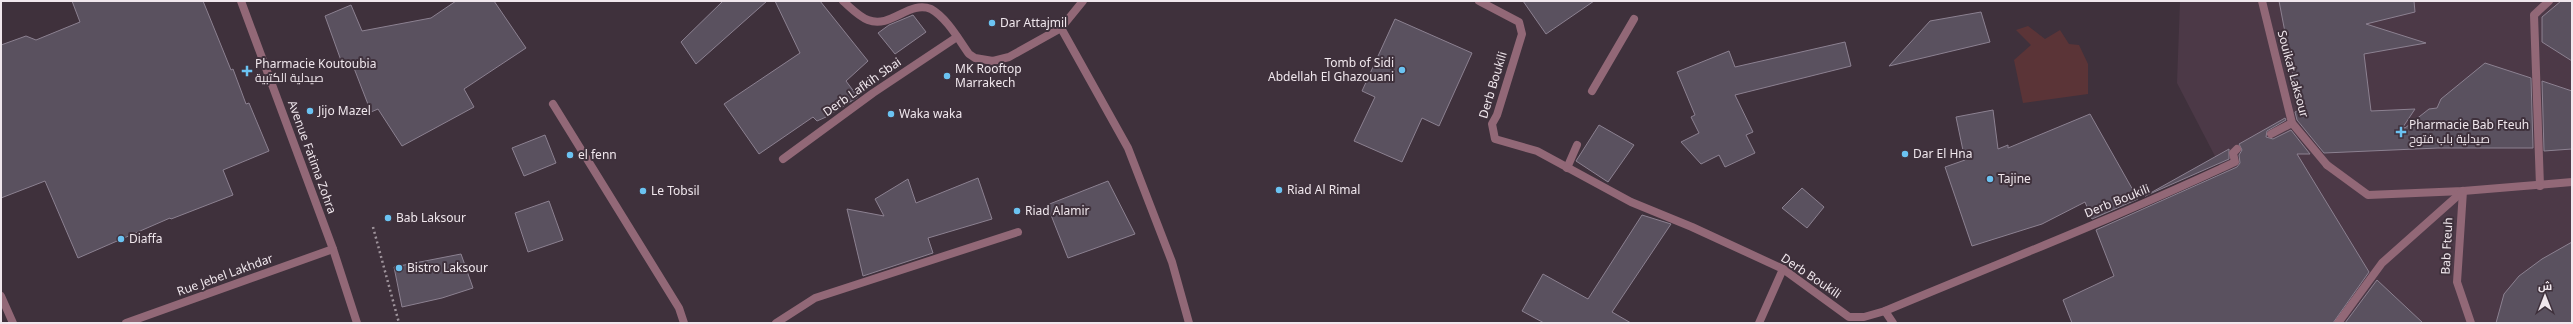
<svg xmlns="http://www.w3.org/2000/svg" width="2573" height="324" font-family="'Noto Sans',Cairo,sans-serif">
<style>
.built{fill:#4c3947}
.green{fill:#5b3437}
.building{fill:#5a515f;stroke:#8c8191}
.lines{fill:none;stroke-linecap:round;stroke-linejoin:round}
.path{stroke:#9f949c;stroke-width:2.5;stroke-dasharray:2 3;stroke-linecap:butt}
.service{stroke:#926877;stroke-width:8}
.pedestrian{stroke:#926877;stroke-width:8}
.minor{stroke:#926877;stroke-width:8}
.tertiary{stroke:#926877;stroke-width:8}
.poi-dot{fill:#6bc3f2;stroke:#3f313c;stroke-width:1.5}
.labels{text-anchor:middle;stroke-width:4;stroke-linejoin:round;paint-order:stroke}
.poi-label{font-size:12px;fill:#f0e7ed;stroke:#3f313c;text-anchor:start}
.street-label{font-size:12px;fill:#f0e7ed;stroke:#3f313c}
</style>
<rect width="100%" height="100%" fill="#3f313c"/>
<polygon class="built" points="2180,1 2572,1 2572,323 2232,323 2230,185 2177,83"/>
<polygon class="green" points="2028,26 2045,39 2060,30 2069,44 2079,45 2088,64 2088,94 2023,103 2014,60 2031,45 2016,30"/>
<g class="building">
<polygon points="72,1 203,1 231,70 233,69 246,104 249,103 269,151 223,170 233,195 171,219 170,218 78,258 45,181 1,198 1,45 26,36 36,40 80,22"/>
<polygon points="456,1 494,1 526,48 464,89 474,107 402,146 378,109 371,112 352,63 343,66 325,16 351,5 362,31 431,18"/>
<polygon points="723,1 767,1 696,64 681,42"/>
<polygon points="775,1 820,1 868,61 846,81 858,97 826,117 817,121 813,117 759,154 724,104 800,53"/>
<polygon points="1523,1 1594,1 1546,34"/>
<polygon points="2279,1 2414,1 2415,12 2366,24 2426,43 2364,54 2371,111 2415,109 2403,127 2405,128 2429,109 2437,108 2441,99 2485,63 2531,78 2533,148 2438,148 2324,153 2297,120 2295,112 2302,108 2298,100"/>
<polygon points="2561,1 2572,1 2572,61 2542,42 2542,17"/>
<polygon points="1981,12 1990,42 1889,66 1930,21"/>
<polygon points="913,15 926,32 895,54 878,33 889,25"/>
<polygon points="1395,19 1472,53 1439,126 1422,118 1402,162 1354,141 1375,97 1362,91"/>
<polygon points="1845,42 1851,66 1735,95 1753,132 1746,135 1755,153 1725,167 1719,155 1701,164 1681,142 1699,133 1691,117 1695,115 1677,72 1729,51 1735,67"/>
<polygon points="2542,81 2572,91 2572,149 2544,151"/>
<polygon points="1993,110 1998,149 2008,145 2008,148 2090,114 2138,199 2092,219 2085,202 2042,224 1972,246 1945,167 1965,160 1956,117"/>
<polygon points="2285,118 2286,120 2267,131 2266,137 2273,139 2291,130 2310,154 2297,154 2369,272 2333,323 2072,323 2063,300 2114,276 2096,230 2237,167 2240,163 2239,155 2242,150 2239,144"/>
<polygon points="1599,125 1634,145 1608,182 1576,161"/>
<polygon points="545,135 556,163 524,176 512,148"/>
<polygon points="2229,149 2229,159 2145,196"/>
<polygon points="978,178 992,219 928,238 933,253 863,276 847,209 884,216 875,199 908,179 916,203"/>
<polygon points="1108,181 1135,234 1068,258 1047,205"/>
<polygon points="1802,188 1824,207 1807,228 1782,208"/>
<polygon points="549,201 563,240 528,252 515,213"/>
<polygon points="1642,215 1671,224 1612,312 1631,323 1544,323 1522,311 1543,274 1588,299"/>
<polygon points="2572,242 2572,323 2496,323 2504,294 2519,276 2542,259"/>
<polygon points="461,254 473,288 442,298 402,307 394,267"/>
<polygon points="2377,280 2423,323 2345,323"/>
</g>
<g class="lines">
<polyline class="path" points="373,227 399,323"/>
<g class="service">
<path d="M1479,1l40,21 3,12 -25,81 -5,9 3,15 42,12 94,51 61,25 91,42 66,48h15l21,-6c117,-49 235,-95 350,-149l-2,-9 4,-4"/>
<polyline points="1061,28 1128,148 1172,262 1189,323"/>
<polyline points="1592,91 1634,19"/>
<polyline points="553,104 679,308 684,323"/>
<polyline points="2271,134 2292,123"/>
<polyline points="783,159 873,93 957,37"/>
<polyline points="2327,165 2368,195 2463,191 2572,182"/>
<polyline points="1567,168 1577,145"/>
<polyline points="1885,311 1893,323"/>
<polyline points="776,323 815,298 1018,232"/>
<polyline points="1759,323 1783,269"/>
</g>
<g class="pedestrian">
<polyline points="2540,186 2534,15 2549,1"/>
<polyline points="2463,191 2457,282 2471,323"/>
<polyline points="2338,323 2382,263 2463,191"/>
</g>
<g class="minor">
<path d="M843,1c7,6 15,15 25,19 23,9 41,-20 63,-11 16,9 28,31 38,45l6,4 18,3 16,-4 52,-29 22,-27"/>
<polyline points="2262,1 2292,123 2327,165"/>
<polyline points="1,296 13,323"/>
</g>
<g class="tertiary">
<polyline points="241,1 333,249 357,323"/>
<polyline points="126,323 333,249"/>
</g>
</g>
<g class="poi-dot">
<circle cx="992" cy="23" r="4"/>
<circle cx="1402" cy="70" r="4"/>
<path d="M245 65h4v4h4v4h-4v4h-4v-4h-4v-4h4z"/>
<circle cx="947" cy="76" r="4"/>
<circle cx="310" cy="111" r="4"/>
<circle cx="891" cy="114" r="4"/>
<path d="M2399 126h4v4h4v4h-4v4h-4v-4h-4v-4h4z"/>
<circle cx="1905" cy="154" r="4"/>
<circle cx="570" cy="155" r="4"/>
<circle cx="1990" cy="179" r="4"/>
<circle cx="1279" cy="190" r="4"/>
<circle cx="643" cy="191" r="4"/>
<circle cx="1017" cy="211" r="4"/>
<circle cx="388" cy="218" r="4"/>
<circle cx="121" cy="239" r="4"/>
<circle cx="399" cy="268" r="4"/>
</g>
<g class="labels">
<g class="poi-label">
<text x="1000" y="27">Dar Attajmil</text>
<text x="1394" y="67" text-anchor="end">Tomb of Sidi<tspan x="1394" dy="14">Abdellah El Ghazouani</tspan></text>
<text x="255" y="68">Pharmacie Koutoubia<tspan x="255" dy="14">صيدلية الكتبية</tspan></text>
<text x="955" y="73">MK Rooftop<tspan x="955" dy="14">Marrakech</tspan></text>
<text x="318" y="115">Jijo Mazel</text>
<text x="899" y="118">Waka waka</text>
<text x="2409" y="129">Pharmacie Bab Fteuh<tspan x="2409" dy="14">صيدلية باب فتوح</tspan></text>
<text x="1913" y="158">Dar El Hna</text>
<text x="578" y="159">el fenn</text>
<text x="1998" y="183">Tajine</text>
<text x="1287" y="194">Riad Al Rimal</text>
<text x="651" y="195">Le Tobsil</text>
<text x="1025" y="215">Riad Alamir</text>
<text x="396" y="222">Bab Laksour</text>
<text x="129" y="243">Diaffa</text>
<text x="407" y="272">Bistro Laksour</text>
</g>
<g class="street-label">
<text transform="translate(2293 74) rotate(75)" y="4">Souikat Laksour</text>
<text transform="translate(1493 85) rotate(-73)" y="4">Derb Boukili</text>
<text transform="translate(862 87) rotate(-35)" y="4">Derb Lafkih Sbai</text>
<text transform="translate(312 157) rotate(70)" y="4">Avenue Fatima Zohra</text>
<text transform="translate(2117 201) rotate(-22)" y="4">Derb Boukili</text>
<text transform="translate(2447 246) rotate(-87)" y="4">Bab Fteuh</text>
<text transform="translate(225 275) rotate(-20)" y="4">Rue Jebel Lakhdar</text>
<text transform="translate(1811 276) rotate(34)" y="4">Derb Boukili</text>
</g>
</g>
<rect width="2573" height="324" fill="none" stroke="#f0e7ed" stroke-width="4"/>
<g transform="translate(2545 296)" stroke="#3f313c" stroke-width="3" paint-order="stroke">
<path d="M0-3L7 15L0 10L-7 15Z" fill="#f0e7ed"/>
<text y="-6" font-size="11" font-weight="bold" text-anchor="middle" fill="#f0e7ed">ش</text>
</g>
</svg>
